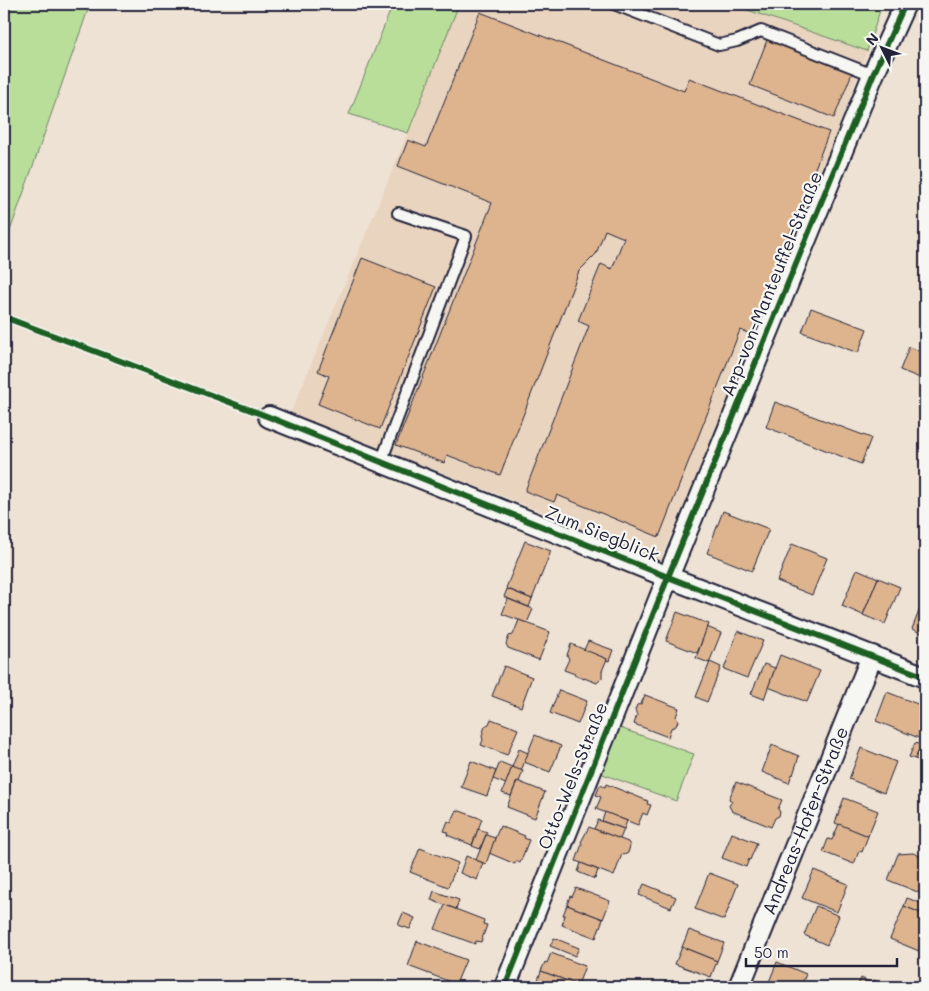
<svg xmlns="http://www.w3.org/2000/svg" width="929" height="991" font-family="Mali,sans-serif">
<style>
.built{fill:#e9d4bf}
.green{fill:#b9de99;stroke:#6e806a}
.building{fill:#ddb48e;stroke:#22223b}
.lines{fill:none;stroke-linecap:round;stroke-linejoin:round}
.lane-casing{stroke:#22223b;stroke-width:14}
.street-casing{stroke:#22223b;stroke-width:24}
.lane{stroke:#f6f6f2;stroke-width:10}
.street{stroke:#f6f6f2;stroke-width:20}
.cycleway-casing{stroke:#f6f6f2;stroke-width:9}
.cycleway{stroke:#1b5e20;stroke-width:6}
.labels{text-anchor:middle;stroke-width:4.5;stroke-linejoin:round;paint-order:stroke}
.street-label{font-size:18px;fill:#22223b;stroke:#f6f6f2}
</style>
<rect width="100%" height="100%" fill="#eee2d4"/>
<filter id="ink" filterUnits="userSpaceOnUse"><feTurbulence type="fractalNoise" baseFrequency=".02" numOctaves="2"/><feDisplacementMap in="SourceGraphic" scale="10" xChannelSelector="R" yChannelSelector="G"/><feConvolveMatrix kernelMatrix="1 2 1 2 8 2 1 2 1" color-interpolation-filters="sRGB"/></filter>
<g filter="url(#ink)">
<polygon class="built" points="459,4 730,4 867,51 784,272 660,561 523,504 290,415 408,133"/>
<g class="green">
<polygon points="4,4 80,4 89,7 4,248"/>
<polygon points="393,4 459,4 408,133 349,114"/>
<polygon points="730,4 882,4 867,51"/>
<polygon points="617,727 694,754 676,801 600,773"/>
</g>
<g class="building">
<polygon points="480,12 684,91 689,78 829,132 751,334 740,330 659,537 557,495 554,502 525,491 589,326 578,321 601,264 612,269 624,238 605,230 596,254 579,271 500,475 447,455 444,463 396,445 492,203 398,166 408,140 426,147"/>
<polygon points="767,40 852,73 834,118 750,85"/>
<polygon points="362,258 436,287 380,429 318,404 329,376 318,371"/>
<polygon points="811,308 867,329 858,353 802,332"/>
<polygon points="909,347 925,353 925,380 900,370"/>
<polygon points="775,402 871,438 861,464 766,427"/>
<polygon points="723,511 769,529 752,571 707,553"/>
<polygon points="525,541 551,551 532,599 506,588"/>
<polygon points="792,544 827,558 812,595 777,581"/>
<polygon points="857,569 878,578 863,615 842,606"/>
<polygon points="878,578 900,587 885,624 863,615"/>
<polygon points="507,589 532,599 529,607 504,597"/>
<polygon points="925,596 925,639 923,638 925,635 912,629"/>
<polygon points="508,599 533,609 527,623 502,614"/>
<polygon points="677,612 709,624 697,653 666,641"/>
<polygon points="519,620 550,632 539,660 508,648 506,644 509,636 513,635"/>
<polygon points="707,627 721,633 709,663 696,658"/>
<polygon points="738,631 763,641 747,678 724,669"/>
<polygon points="588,641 613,650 609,661 606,660 607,659 584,650"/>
<polygon points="571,644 607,659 602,671 602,678 597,683 584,678 584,679 574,675 575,674 564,670 569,659 567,655"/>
<polygon points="780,655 820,671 807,702 768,687"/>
<polygon points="710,662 721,667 707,702 696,697"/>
<polygon points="764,664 775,668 764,699 751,694"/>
<polygon points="504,666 532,677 521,707 492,696"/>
<polygon points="559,690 587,701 578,724 550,713"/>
<polygon points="887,692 925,707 924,740 876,721"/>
<polygon points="645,695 679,708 676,717 678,721 676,726 671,728 668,737 634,724 637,715 635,710 637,705 641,704"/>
<polygon points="491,719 518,729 507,755 481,745 483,740 482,736 485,726 489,724"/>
<polygon points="535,735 561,746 550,772 524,762"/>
<polygon points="922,742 925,744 925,763 915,759"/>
<polygon points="915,743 921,745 915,759 909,757"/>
<polygon points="772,745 799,756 793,775 792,774 789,783 762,772"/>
<polygon points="861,748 896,762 884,793 849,779"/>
<polygon points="519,749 528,753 521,771 512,767"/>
<polygon points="471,761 496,771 487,796 461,787"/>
<polygon points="500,762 512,767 506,784 493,779"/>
<polygon points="512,767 523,771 519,782 517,781 511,796 502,793"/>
<polygon points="517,781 545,792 535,818 507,807"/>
<polygon points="736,782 782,800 778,809 780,812 779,816 775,818 771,827 732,811 729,806 732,801 729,799"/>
<polygon points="606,784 648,801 647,804 651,805 647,815 643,813 638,825 596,809 601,797 596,795 600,785 605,787"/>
<polygon points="844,798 878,811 868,836 835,823"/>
<polygon points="457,810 482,819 472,845 447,835 448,832 444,831 448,821 451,823"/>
<polygon points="605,812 627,821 624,829 602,821"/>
<polygon points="598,820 624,829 620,839 594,829"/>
<polygon points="839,824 868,836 862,852 859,851 854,864 823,852 828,839 832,840"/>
<polygon points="500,826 525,836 524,838 529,840 520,863 516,861 515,864 489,853"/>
<polygon points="589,827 628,842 630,846 628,853 624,855 622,854 614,876 576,861 582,844 581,842"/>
<polygon points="478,829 487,832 480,849 472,846"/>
<polygon points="732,833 757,843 750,860 749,859 746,867 722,858"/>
<polygon points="486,835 495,838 486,864 476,860"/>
<polygon points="420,848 458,863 448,887 410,872"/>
<polygon points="913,853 925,858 925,886 922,885 920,893 888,880 898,854"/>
<polygon points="466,856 483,863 477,880 460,873"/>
<polygon points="581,863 598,870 595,879 578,872"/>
<polygon points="814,870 848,884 837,912 802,898"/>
<polygon points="709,873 738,884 724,920 695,909"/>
<polygon points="644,884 676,897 671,908 639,895"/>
<polygon points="576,888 610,901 603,919 567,905 570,896 572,897"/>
<polygon points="434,891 459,900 456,909 431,900"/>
<polygon points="907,898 923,904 920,913 904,906"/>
<polygon points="445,905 484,920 483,924 487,925 481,942 476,941 475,944 435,929"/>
<polygon points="567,905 603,919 596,938 562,925 565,915 563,915"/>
<polygon points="816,906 839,916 827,945 804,935"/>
<polygon points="904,906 925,915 925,935 919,951 890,939"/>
<polygon points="403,913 415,918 410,929 398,925"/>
<polygon points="689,930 724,943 717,961 682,947"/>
<polygon points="554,938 579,948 575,956 550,946"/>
<polygon points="417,941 466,960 456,984 408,966"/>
<polygon points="682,947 717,961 711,977 675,964"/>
<polygon points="551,953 585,966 578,985 541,971 545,962 547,963"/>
<polygon points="777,962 806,974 801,987 767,987"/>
<polygon points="541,971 578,985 577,987 537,987 540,981 538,980"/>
<polygon points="861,978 872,983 874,980 892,987 857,987"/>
</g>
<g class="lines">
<g class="lane-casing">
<g id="lane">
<polyline points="614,4 719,45 737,41 761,31 873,75"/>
<polyline points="381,462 466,236 398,213"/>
</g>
</g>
<g class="street-casing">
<g id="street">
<polyline points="269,417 668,577 925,677"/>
<polyline points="505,987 668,577 873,75 905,4"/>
<path id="s1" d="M739,987l133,-331"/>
</g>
</g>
<use href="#lane" class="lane"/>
<use href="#street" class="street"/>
<g class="cycleway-casing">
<g id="cycleway">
<polyline points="4,317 269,417 668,577 925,677"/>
<polyline points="505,987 668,577 873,75 905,4"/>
</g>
</g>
<use href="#cycleway" class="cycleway"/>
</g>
</g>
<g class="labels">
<g class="street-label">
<text transform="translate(772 284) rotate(-68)" y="6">Arp-von-Manteuffel-Straße</text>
<text transform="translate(602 534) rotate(22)" y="6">Zum Siegblick</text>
<text transform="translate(573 776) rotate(-68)" y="6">Otto-Wels-Straße</text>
<text dy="6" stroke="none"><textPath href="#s1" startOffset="179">Andreas-Hofer-Straße</textPath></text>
</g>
</g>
<rect width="929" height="991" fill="none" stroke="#f6f6f2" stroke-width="20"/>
<rect x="10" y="10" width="909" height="971" fill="none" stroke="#22223b" stroke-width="2" filter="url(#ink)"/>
<g transform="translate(882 48) rotate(312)" stroke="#f6f6f2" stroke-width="4" paint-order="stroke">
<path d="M0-4L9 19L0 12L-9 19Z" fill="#22223b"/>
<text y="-8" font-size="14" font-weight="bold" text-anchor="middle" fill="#22223b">N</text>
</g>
<path d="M746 958v8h151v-8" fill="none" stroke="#22223b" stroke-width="2.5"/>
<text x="754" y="958" font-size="15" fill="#22223b" stroke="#f6f6f2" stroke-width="4" paint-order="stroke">50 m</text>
</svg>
